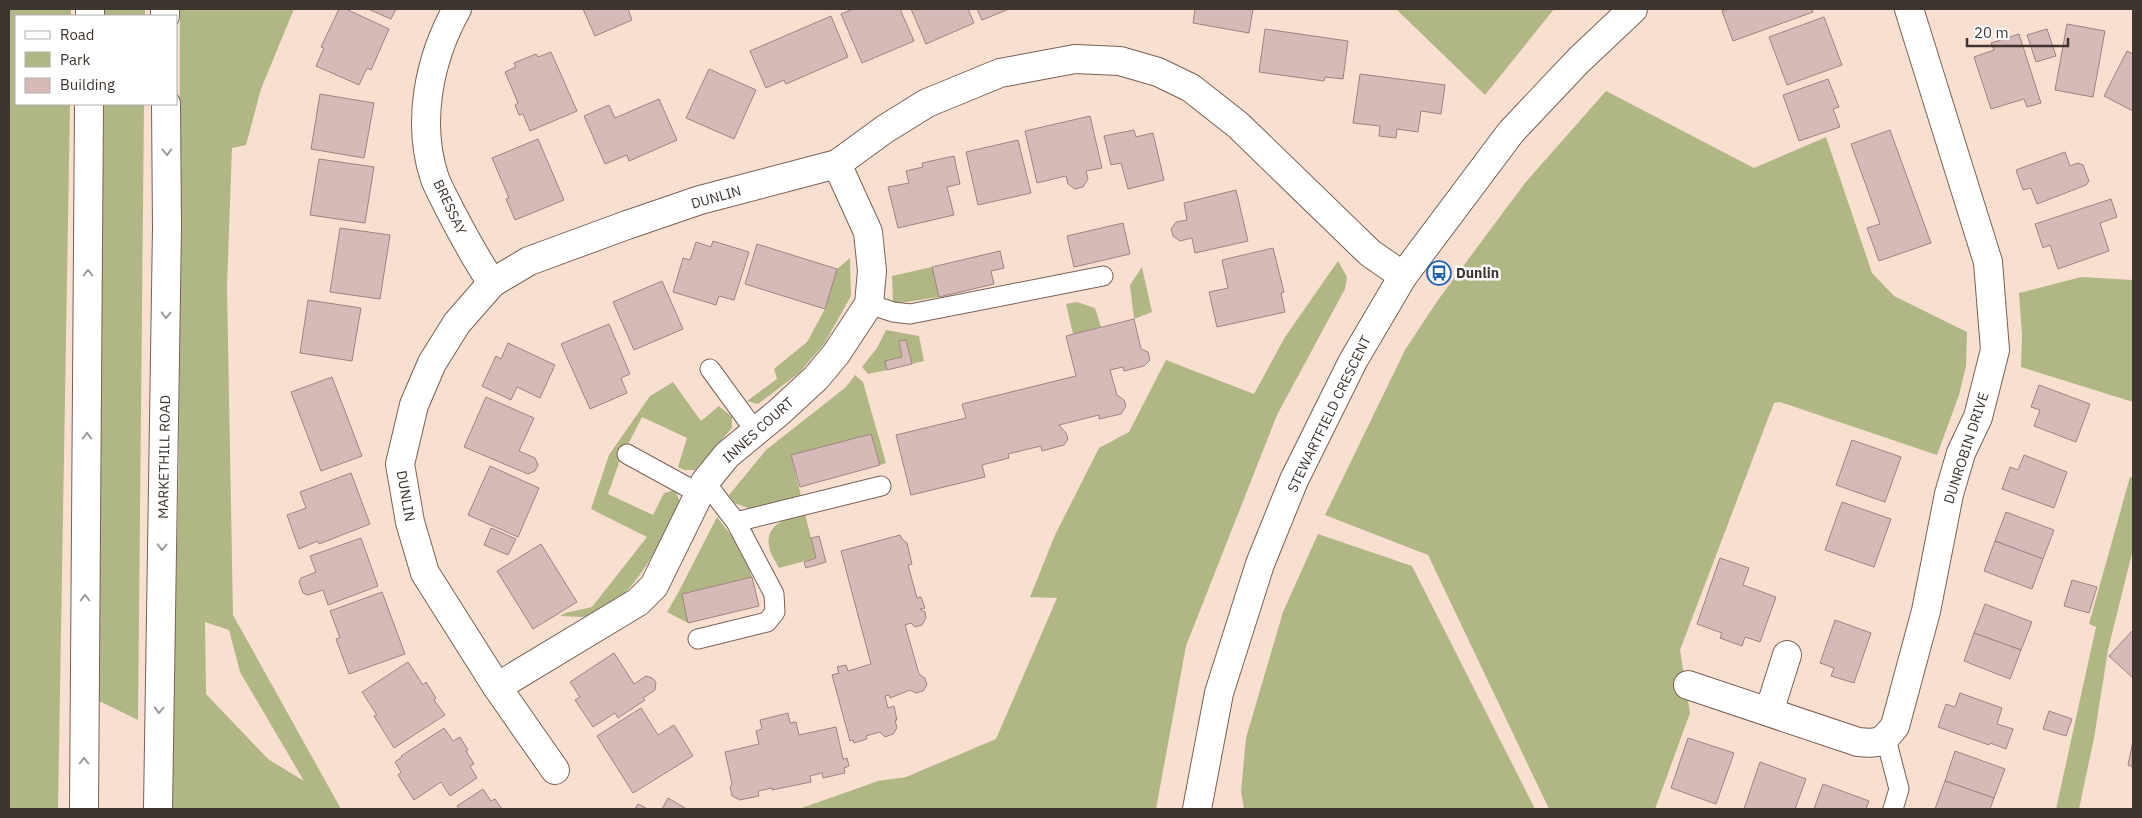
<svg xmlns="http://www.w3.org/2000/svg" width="2142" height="818" font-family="'IBM Plex Sans',sans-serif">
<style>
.green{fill:#b0b785;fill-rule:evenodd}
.building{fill:#d7b9b8;stroke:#9e8381}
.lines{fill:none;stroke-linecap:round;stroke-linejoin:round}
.service-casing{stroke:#776155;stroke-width:21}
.minor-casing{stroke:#776155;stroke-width:30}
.tertiary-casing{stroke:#776155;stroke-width:30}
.service{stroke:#fff;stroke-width:19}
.minor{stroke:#fff;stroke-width:28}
.tertiary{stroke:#fff;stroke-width:28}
.oneway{stroke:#9e9a97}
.labels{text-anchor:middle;stroke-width:5;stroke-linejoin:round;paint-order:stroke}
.street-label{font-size:14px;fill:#3e352f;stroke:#fff}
.poi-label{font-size:14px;font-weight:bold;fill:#3e352f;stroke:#fff;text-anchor:start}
</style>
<rect width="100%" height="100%" fill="#f8dfd0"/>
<g class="green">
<polygon points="9,9 71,9 71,16 16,16 16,104 70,104 58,809 9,809"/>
<rect x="105" y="9" width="40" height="7"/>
<path d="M180,9h114l-33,80 -15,56 -14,3 -5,139 6,328 108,194h-170l8,-350zM205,622l24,8 11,42 64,109 -36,-22 -62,-65z"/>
<polygon points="1396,9 1554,9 1485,95"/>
<polygon points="1606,91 1754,168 1826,137 1872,273 1894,296 1967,332 1966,366 1959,395 1937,455 1780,402 1774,403 1680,650 1690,713 1655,809 1549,809 1428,555 1325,515 1405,350 1438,300 1525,183"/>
<polygon points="104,104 144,104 138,720 95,699"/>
<polygon points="850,258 851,296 824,344 799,373 758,404 747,401 777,379 774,369 807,342 825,309 837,269"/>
<polygon points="1338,261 1347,277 1345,289 1277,415 1186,646 1156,809 799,809 878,781 906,777 996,739 1057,598 1030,597 1055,535 1099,448 1129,432 1166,360 1254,394 1285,337"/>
<polygon points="932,267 939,297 893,304 892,276"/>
<polygon points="1142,267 1152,312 1134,319 1130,285"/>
<polygon points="2081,277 2133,280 2133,402 2021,367 2022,335 2019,293"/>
<polygon points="1077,302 1095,308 1101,327 1073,334 1066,304"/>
<polygon points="886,330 919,336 924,361 912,364 906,340 899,342 902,357 886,361 887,370 868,374 862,367 877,348"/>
<polygon points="855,375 863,382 886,463 880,465 871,434 791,455 801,496 751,509 734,503 729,495 766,450 846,387"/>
<path d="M673,382l28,39 18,-15 13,11v11l-37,42h-11l-6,-3 9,-29 -45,-21 -22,43 -12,34 45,21 11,-22 11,-3 6,14c-19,34 -50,102 -90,112 -9,2 -22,0 -31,0l5,-3 27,-6 55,-70 -56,-28 18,-54 41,-59z"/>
<polygon points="2130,477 2133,478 2133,549 2108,650 2094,738 2079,809 2056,809 2096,627 2089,624"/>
<path d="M805,514l11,44 -37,10c-3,-6 -9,-14 -10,-22 -4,-22 19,-29 36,-32z"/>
<polygon points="717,517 743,551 752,577 682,594 688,623 667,612 678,593"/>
<polygon points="1318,534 1412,566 1535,809 1244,809 1241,791 1246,738 1283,612"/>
</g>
<g class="building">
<polygon points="339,9 346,9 389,29 371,70 367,68 359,85 316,66 324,48 321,47"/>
<polygon points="368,9 396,9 391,19"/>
<polygon points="583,9 628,9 632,20 595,36"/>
<polygon points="853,9 900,9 914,41 862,63 841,14"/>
<polygon points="911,9 968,9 974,23 926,44"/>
<polygon points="977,9 1009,9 982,20"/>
<polygon points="1195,9 1253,9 1249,33 1193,23"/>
<polygon points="1728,9 1812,9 1813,12 1733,41 1722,11"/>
<polygon points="831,16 848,57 786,84 784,80 766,88 750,51"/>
<polygon points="1824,17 1842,65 1787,85 1769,37"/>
<polygon points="2067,24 2105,31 2093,97 2055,90"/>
<polygon points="1265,29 1348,41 1343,79 1325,77 1324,81 1259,72"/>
<polygon points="2047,29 2056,56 2036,62 2027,35"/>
<polygon points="2019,34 2041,103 2027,107 2024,99 1991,109 1974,57 1994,50 1991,43"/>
<polygon points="2127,51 2133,54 2133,111 2104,96"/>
<polygon points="551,52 577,111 530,131 523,114 519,115 515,105 518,103 505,72 516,67 514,63 536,54 538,57"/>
<polygon points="709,69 756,90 734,139 686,118"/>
<polygon points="1360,74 1445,85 1441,114 1421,111 1418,132 1397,129 1396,138 1379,136 1380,126 1353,123"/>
<polygon points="1828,79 1839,107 1833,109 1840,127 1799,141 1783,95"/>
<polygon points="320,94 374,103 364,158 311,149"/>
<polygon points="659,99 677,140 629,161 627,155 605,164 584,116 609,105 615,118"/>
<polygon points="1090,116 1102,168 1086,171 1088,179 1083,187 1075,189 1068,184 1066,176 1037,183 1025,131"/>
<polygon points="1134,130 1136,137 1153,133 1164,180 1128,189 1121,163 1111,165 1104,136"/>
<polygon points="1890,130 1931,243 1879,261 1867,228 1880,224 1851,144"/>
<polygon points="538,139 564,200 515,220 506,199 509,198 492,158"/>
<polygon points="1018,140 1031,193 978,205 966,152"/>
<polygon points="2065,152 2070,166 2078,163 2083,165 2089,181 2086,185 2037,204 2031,188 2023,190 2016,170"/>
<polygon points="954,156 960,184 947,187 954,215 898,228 888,187 909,183 906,171 923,167 922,163"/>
<polygon points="319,159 374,167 365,223 310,215"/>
<polygon points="1236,190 1248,241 1195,253 1192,238 1180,241 1173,236 1171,229 1176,222 1187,220 1184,203"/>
<polygon points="2111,199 2117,217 2100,223 2109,251 2058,269 2050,245 2043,248 2035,224"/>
<polygon points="1123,223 1130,254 1074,267 1067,236"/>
<polygon points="340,228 390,235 380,299 330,292"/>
<polygon points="713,241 749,252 734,300 719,296 716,305 673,292 683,258 690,260 696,242 711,247"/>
<polygon points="757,244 837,269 825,309 745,284"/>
<polygon points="1273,248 1284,292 1281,293 1285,312 1217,327 1209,292 1228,288 1222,260"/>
<polygon points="1000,251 1004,268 991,271 994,284 939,297 932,267"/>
<polygon points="662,281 683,329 634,350 613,302"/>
<polygon points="308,300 361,308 352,361 300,353"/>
<polygon points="1134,319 1141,349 1148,352 1150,360 1144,366 1124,371 1123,367 1110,370 1117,395 1124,400 1126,406 1121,414 1099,419 1099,415 1059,425 1066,433 1068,439 1064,445 1042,451 1041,446 1008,454 1009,458 982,465 985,477 911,495 896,435 966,418 962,404 1076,376 1066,336"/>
<polygon points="609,324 630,374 621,378 627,393 590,409 561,344"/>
<polygon points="906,340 912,364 887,370 885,361 902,357 899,341"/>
<polygon points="508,343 555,365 540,398 517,387 511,400 482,386 496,356 501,359"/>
<polygon points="332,377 362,456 321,471 291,392"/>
<polygon points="2039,385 2090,404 2076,442 2034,426 2040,410 2031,407"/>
<polygon points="486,397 534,418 519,451 535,458 538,465 535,471 528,474 464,447"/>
<polygon points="871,434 880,465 800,487 791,455"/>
<polygon points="1852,440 1901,457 1885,502 1836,485"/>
<polygon points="2024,455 2067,472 2054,508 2002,489 2010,467 2018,470"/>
<polygon points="490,466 539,488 518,537 468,515"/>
<polygon points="351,473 370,524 319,544 318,541 299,549 287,515 306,508 300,492"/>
<polygon points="1842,502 1891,519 1874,567 1825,550"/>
<polygon points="2006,512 2054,530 2043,559 1995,541"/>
<polygon points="491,528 516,539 508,555 484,545"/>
<polygon points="900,535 902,539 907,543 912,564 908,565 917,598 921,597 925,608 920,609 925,612 926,618 922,625 915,627 911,623 905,625 919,674 925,678 927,685 923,691 916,693 910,690 890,698 889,695 885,696 888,708 894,706 897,720 895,720 897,728 893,734 885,737 880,732 866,736 867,739 854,743 853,740 850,741 832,675 839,673 837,667 846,665 848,671 871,664 841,551"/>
<polygon points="819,536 826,562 806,568 804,562 816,558 811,538"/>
<polygon points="361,538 378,586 328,605 323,590 308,595 303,593 299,582 301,578 316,572 310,556"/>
<polygon points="1995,541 2043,559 2032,589 1984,571"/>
<polygon points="541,544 577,602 533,629 497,571"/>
<polygon points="1720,558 1749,568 1743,585 1776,597 1760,642 1745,637 1742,646 1720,638 1722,633 1697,624"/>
<polygon points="752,577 759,606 688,623 682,594"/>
<polygon points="2072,580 2097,587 2089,613 2064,606"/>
<polygon points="382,592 405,654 349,674 336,639 340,638 330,611"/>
<polygon points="1985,604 2032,622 2021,650 1974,633"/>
<polygon points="1835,620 1871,633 1854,683 1831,676 1834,668 1820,663"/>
<polygon points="2133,630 2133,678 2109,656"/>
<polygon points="1974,633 2021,650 2010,679 1964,661"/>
<polygon points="614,653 634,684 646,676 652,678 656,682 655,690 643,698 645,700 618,718 615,713 593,727 575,700 580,697 570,682"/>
<polygon points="408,662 423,685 426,682 436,698 434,700 445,715 394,748 374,716 377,715 362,692"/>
<polygon points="1960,693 2002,708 1997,724 2013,729 2006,749 1990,743 1989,745 1938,727 1946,704 1955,707"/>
<polygon points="641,708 658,735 674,725 693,756 633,793 597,736"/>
<polygon points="2049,711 2072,719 2066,736 2043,729"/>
<polygon points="788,713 790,723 796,722 799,735 836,727 843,759 847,758 849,766 844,768 845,773 823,778 822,773 810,776 811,782 772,790 772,788 758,791 759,796 740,800 732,796 730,787 732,784 725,752 759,744 756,731 762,729 760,720"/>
<polygon points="444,728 453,741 460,737 468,750 466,751 474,764 470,766 477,778 450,796 441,782 414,800 398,775 401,772 395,762 402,757 401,756"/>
<polygon points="1688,738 1734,753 1716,804 1671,788"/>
<polygon points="2133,741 2133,767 2128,765"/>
<polygon points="1955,751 2005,769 1994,798 1945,781"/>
<polygon points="1760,762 1806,779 1795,809 1744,809"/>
<polygon points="1945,781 1994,798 1990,809 1935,809"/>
<polygon points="1823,784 1869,801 1866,809 1814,809"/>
<polygon points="483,789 491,801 495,799 502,809 459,809 457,806"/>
<polygon points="668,798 685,808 684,809 662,809"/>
<polygon points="638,804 648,809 635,809"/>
</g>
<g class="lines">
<g class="service-casing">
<g id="service">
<polyline points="869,304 893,312 910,314 1103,276"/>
<polyline points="710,369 756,432"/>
<polyline points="627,454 700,494"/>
<polyline points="736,522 881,486"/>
<polyline points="698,639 767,622 775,612 774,594 736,522 705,482"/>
<polyline points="1886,739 1899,789 1893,809"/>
</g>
</g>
<g class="minor-casing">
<g id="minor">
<path d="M457,9c-28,50 -41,114 -22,170 4,10 10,21 15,31 13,25 26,49 42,73"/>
<path d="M1688,685l170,57c21,2 24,1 37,-16l31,-115 23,-117 12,-41 17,-36 17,-67 -7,-88 -79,-253"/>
<polyline points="497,687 638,602 654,586 705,482 727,455 778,413 816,378 836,354 869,304 872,271 868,232 837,164"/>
<polyline points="1769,712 1787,655"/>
<polyline points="555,770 497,687 425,573 410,522 400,464 414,405 432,363 457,323 492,283 529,261 627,225 700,200 837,164 885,129 927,103 1000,73 1075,59 1120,61 1158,72 1191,88 1238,125 1370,253 1403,276"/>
</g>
</g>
<g class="tertiary-casing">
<g id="tertiary">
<polyline points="165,9 165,16"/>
<polyline points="90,16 90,9"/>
<polyline points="84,809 89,104"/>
<polyline points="158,809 167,227 166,104"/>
<polyline points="1197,809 1219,693 1260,564 1294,480 1353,361 1403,276 1511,132 1579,60 1633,9"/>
</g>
</g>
<use href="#service" class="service"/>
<use href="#minor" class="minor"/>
<use href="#tertiary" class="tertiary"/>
</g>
<defs><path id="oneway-chevron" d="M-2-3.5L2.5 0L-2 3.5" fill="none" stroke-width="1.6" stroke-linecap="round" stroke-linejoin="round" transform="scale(1.25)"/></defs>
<g class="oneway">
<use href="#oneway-chevron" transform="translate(167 152) rotate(89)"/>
<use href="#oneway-chevron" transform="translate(88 273) rotate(-90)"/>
<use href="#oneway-chevron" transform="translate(166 315) rotate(91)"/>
<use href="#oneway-chevron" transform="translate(87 436) rotate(-90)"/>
<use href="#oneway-chevron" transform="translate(162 547) rotate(91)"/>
<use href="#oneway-chevron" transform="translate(85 598) rotate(-90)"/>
<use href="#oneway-chevron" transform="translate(159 710) rotate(91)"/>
<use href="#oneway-chevron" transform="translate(84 761) rotate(-90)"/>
</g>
<defs>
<g id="bus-ring" transform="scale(1.25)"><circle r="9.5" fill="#fff" stroke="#1f62b3" stroke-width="1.5"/><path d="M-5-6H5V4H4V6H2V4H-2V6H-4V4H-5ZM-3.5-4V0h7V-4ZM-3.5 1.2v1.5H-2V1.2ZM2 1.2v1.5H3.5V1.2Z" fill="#1f62b3"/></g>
</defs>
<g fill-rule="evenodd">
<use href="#bus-ring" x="1439" y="273"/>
</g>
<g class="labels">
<g class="street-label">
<text transform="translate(716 197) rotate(-16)" y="5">DUNLIN</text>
<text transform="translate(450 207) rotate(65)" y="5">BRESSAY</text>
<text transform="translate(1329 414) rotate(-64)" y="5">STEWARTFIELD CRESCENT</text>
<text transform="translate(758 430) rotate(-42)" y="5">INNES COURT</text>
<text transform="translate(1966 448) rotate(-72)" y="5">DUNROBIN DRIVE</text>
<text transform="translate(164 457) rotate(-89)" y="5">MARKETHILL ROAD</text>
<text transform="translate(406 496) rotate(80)" y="5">DUNLIN</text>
</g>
<g class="poi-label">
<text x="1456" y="278">Dunlin</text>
</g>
</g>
<rect width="2142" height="818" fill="none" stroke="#3e352f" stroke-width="20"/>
<rect x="15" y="15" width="162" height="90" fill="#ffffff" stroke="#b2aeac"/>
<rect x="25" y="31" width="25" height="8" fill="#ffffff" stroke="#b2aeac"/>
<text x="60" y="40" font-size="15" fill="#3e352f">Road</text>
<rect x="25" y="52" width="25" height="15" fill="#b0b785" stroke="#b2aeac"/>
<text x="60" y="65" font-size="15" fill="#3e352f">Park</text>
<rect x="25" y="78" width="25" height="15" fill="#d7b9b8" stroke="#b2aeac"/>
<text x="60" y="90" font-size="15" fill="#3e352f">Building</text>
<path d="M1967 38v8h101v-8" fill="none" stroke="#3e352f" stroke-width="2.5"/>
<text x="1974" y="38" font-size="15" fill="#3e352f" stroke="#ffffff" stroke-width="4" paint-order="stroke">20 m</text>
</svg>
